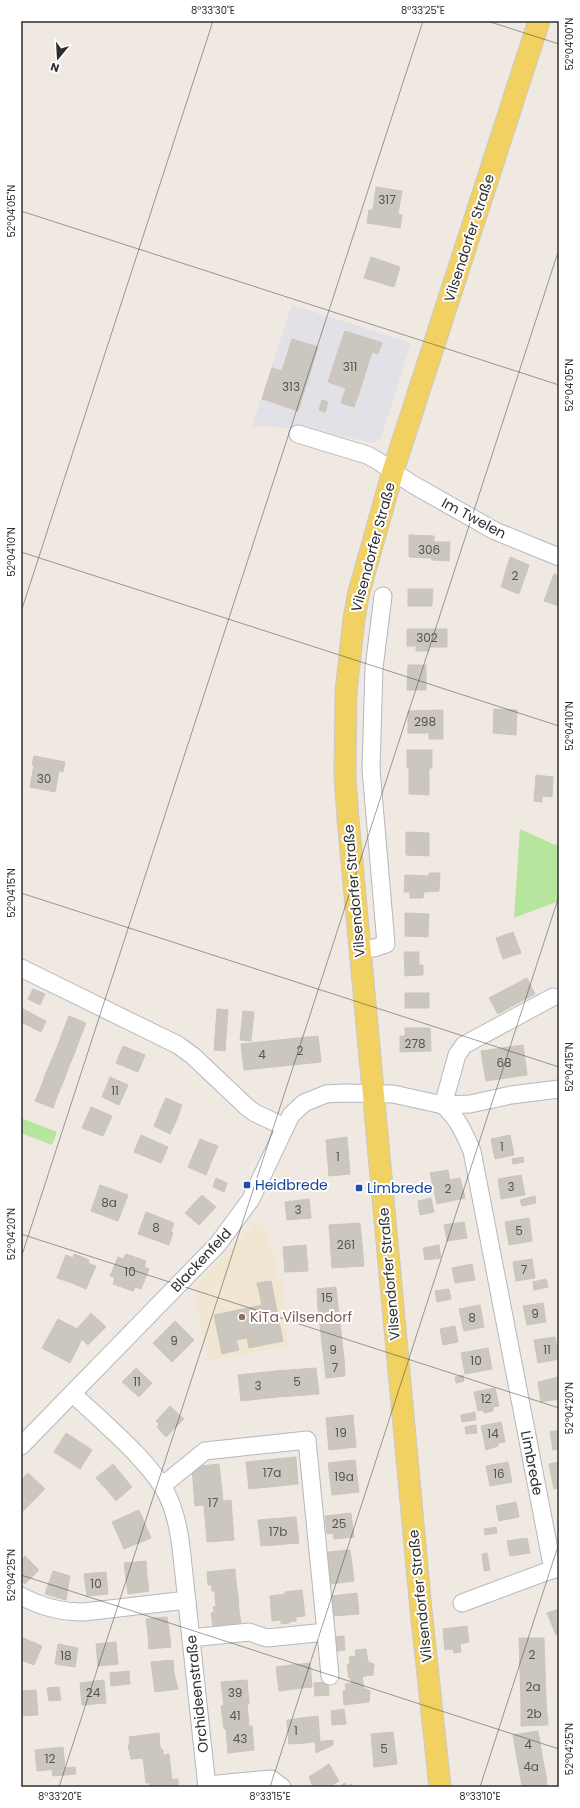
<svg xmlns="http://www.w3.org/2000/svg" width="580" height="1808" font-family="Poppins,sans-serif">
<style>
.industrial{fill:#e3e1e8}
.education{fill:#f0e6d1}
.green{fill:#b6e59e}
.building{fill:#cbc7bf;stroke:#cbc5ba}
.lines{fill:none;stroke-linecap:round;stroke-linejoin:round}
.minor-casing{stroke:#b4b7c1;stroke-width:19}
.major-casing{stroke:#c9c9c9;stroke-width:23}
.minor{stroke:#fff;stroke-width:17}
.major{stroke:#f2d163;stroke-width:21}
.ticks{fill:none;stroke:#2e2e2e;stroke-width:1;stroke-opacity:0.45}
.transit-dot{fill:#1a4fb4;stroke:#fff;stroke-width:1.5}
.education-dot{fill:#8d6e63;stroke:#fff;stroke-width:1.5}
.labels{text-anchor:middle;stroke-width:4;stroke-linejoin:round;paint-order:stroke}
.number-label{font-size:12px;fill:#555452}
.street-label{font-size:14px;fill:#2e2e2e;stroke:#fff}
.transit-label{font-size:14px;fill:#164399;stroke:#fff;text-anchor:start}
.education-label{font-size:14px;fill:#785e54;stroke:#fff;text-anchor:start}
.neatline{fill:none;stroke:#2e2e2e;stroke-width:1.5}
.ticks-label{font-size:10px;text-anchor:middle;fill:#2e2e2e}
</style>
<rect width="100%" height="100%" fill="#efe9e1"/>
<polygon class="industrial" points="292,305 411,343 381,439 374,443 307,429 252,426"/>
<polygon class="education" points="259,1219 277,1261 278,1279 282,1279 288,1346 208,1362 193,1288"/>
<g class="green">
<polygon points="520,829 555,845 559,843 559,901 514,918"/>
<polygon points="21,1118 57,1132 52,1145 21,1133"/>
</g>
<g class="building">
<polygon points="376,187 402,191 398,214 402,215 400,228 367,223 369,210 373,210"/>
<polygon points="371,257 400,267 394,287 364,278"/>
<polygon points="345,331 382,343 378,354 341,342"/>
<polygon points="292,339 318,347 298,411 272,402"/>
<polygon points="341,342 372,352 359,393 328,382"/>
<polygon points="272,368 282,371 272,402 262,399"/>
<polygon points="346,388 359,393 354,407 341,403"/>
<polygon points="322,400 328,402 325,412 319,410"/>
<polygon points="409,535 434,536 434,542 450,542 449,561 432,560 432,558 409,557"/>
<polygon points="510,557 529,565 519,594 501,587"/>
<polygon points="554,574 559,576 559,606 544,601"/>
<polygon points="408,589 433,589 432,606 408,606"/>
<polygon points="407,629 447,629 447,647 429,647 429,651 416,651 416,646 407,646"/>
<polygon points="408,665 426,665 426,690 407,690"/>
<polygon points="494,709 517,710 516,735 493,733"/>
<polygon points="443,710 443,739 429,739 429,733 408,733 408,711"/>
<rect x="407" y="750" width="25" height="18"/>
<polygon points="34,756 65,762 63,772 59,771 55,792 30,787 34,765 32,765"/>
<polygon points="409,768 429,768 429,795 409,794"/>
<polygon points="536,775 553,777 552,797 542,796 542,802 534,801"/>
<polygon points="406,832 429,833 429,856 406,855"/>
<polygon points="429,873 440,873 439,891 424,892 423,898 410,898 410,892 404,892 405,875 429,876"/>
<polygon points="405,913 429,914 428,937 405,936"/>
<polygon points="513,932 521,953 503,959 496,938"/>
<polygon points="404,952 419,952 419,965 423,965 423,975 405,976"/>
<polygon points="527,978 535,994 516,1004 508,988"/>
<polygon points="508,988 516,1004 498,1014 489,998"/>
<polygon points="33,989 45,994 40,1005 28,999"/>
<rect x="405" y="993" width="24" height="15"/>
<polygon points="21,1008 46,1021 41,1032 21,1022"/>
<polygon points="217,1009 228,1010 225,1051 214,1050"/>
<polygon points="243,1011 254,1012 251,1041 240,1040"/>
<polygon points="69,1016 86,1023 80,1038 63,1031"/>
<polygon points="405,1028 430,1028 431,1051 400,1052 400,1036 405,1036"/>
<polygon points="63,1031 80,1038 75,1052 58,1045"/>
<polygon points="318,1036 321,1062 282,1066 279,1040"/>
<polygon points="279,1040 282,1066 244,1070 241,1044"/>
<polygon points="58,1045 75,1052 69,1066 52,1059"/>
<polygon points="523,1045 527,1075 486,1081 481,1051"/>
<polygon points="123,1046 145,1055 138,1072 116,1063"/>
<polygon points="52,1059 69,1066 64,1080 46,1073"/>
<polygon points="46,1073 64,1080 58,1094 41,1087"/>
<polygon points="110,1077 128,1085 119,1105 102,1097"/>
<polygon points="41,1087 58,1094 53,1108 35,1101"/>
<polygon points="166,1098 182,1105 177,1119 160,1111"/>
<polygon points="91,1107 112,1116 103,1136 82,1128"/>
<polygon points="160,1111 177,1119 170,1134 154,1126"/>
<polygon points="141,1135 168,1147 161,1163 134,1152"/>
<polygon points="510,1135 514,1155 495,1159 491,1139"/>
<polygon points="347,1137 350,1174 329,1176 326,1140"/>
<polygon points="200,1139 218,1146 212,1160 194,1153"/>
<polygon points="194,1153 212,1160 206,1175 188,1167"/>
<polygon points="523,1157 524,1162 513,1164 512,1159"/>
<polygon points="448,1170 450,1180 460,1178 465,1198 437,1204 430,1173"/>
<polygon points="521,1175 525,1195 501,1199 498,1179"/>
<polygon points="216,1178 227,1183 224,1192 213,1187"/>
<polygon points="100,1185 128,1195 118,1221 91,1211"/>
<polygon points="202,1195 216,1207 199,1225 185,1213"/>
<polygon points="535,1196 536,1203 522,1206 520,1200"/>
<polygon points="431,1198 434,1212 420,1215 418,1201"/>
<polygon points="309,1199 311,1218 287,1220 285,1202"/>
<polygon points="146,1212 174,1223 171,1232 173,1233 169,1245 138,1234"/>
<polygon points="529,1218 532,1241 509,1245 505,1222"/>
<polygon points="464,1222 467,1238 447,1241 444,1225"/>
<polygon points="360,1223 364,1266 332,1268 329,1225"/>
<polygon points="306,1245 308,1271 285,1272 283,1247"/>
<polygon points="439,1245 441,1258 425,1260 423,1248"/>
<polygon points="74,1254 82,1257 72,1283 57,1278 66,1255 73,1258"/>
<polygon points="126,1254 146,1261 144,1267 149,1269 141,1289 135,1287 133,1291 113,1284 115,1278 110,1276 118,1257 123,1259"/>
<polygon points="82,1257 89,1260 88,1263 96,1266 86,1289 72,1283"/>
<polygon points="532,1259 535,1278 516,1281 513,1262"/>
<polygon points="472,1264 475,1280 455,1283 452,1268"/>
<polygon points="546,1279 548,1287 534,1290 533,1282"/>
<polygon points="271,1281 283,1341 249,1348 247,1338 236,1340 239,1350 222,1354 214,1315 262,1305 257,1283"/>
<polygon points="336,1287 338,1306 318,1308 317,1289"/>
<polygon points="449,1289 451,1299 437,1302 435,1291"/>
<polygon points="543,1303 546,1322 527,1325 523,1306"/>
<polygon points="480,1305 484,1327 464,1331 459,1309"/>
<polygon points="338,1306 340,1323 320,1325 318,1308"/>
<polygon points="91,1313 106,1327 88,1345 74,1332"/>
<polygon points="58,1319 77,1329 74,1332 82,1339 70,1363 42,1348"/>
<polygon points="175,1321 194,1340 172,1362 153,1343"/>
<polygon points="340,1323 342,1341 322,1343 320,1325"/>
<polygon points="455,1326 458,1342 443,1345 440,1329"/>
<polygon points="555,1337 559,1359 538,1363 534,1340"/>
<polygon points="342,1341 344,1358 324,1360 322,1343"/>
<polygon points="488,1348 492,1369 465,1374 461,1353"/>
<polygon points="344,1358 345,1376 326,1378 324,1360"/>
<polygon points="136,1368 152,1383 139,1397 122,1382"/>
<polygon points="316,1368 319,1394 278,1397 276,1371"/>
<polygon points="276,1371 278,1397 241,1401 238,1375"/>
<polygon points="463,1375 464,1381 456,1383 455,1377"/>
<polygon points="559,1377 559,1399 541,1402 538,1382"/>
<polygon points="495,1388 499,1406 493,1407 493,1411 484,1413 483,1410 478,1411 474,1392"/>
<polygon points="170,1406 184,1419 166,1437 157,1427 159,1424 156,1421"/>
<polygon points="475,1412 476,1420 462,1422 461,1415"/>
<polygon points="353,1415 356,1447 329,1450 326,1418"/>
<polygon points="501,1422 505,1442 498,1443 498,1446 486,1450 481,1426"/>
<polygon points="476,1425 477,1433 466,1434 465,1427"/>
<polygon points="559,1430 559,1449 553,1450 550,1432"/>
<polygon points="66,1433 80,1442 68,1461 54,1452"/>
<polygon points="80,1442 92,1450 80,1469 68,1461"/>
<polygon points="296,1457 298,1484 249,1489 246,1462"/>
<polygon points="355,1460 359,1492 332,1495 328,1463"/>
<polygon points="508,1462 512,1482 490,1486 486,1466"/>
<polygon points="559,1462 559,1488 554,1489 549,1464"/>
<polygon points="113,1464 123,1476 106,1489 96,1478"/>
<polygon points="219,1464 223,1501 231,1500 234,1540 207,1542 204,1505 195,1506 192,1467"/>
<polygon points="28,1473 45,1489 32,1502 21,1490 21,1480"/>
<polygon points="123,1476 132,1487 116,1501 106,1489"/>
<polygon points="21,1490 32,1502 21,1513"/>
<polygon points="516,1502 519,1517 499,1521 496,1506"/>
<polygon points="139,1510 145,1524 118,1535 112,1522"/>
<polygon points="351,1513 354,1537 334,1539 333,1533 327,1534 325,1516"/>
<polygon points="296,1517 299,1543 261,1546 258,1520"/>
<polygon points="145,1524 151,1538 124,1549 118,1535"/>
<polygon points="496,1527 497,1533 485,1535 484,1529"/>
<polygon points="527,1538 530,1553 510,1556 507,1541"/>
<polygon points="350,1550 352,1565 329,1567 328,1552"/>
<polygon points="487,1553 490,1570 484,1571 482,1554"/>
<polygon points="25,1556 39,1570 25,1584 21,1580 21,1560"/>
<polygon points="146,1561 147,1576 126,1578 124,1563"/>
<polygon points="352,1565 354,1581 331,1584 329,1567"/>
<polygon points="235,1569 236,1582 208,1585 207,1572"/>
<polygon points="53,1571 70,1576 66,1600 45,1594"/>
<polygon points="106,1572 108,1594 87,1596 84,1574"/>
<polygon points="147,1576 149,1591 128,1594 126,1578"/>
<polygon points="236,1582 238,1596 215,1599 215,1591 212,1591 211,1585"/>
<polygon points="302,1590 305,1616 296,1617 296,1621 289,1622 285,1592"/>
<polygon points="357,1593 359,1614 334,1616 332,1596"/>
<polygon points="286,1594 289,1623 281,1624 281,1620 272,1621 270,1596"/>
<polygon points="238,1596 239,1610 214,1612 213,1607 216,1606 215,1599"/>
<polygon points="559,1609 559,1634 556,1635 547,1613"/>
<polygon points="239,1610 241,1623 213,1626 211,1613"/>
<polygon points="167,1617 169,1631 148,1634 146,1619"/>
<polygon points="467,1626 469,1642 460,1644 461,1652 454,1653 453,1649 445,1650 443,1629"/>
<polygon points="169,1631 171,1647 149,1649 148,1634"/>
<polygon points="344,1636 345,1650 332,1652 331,1637"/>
<polygon points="21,1637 28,1640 21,1657"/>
<polygon points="519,1638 544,1638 545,1671 520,1672"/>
<polygon points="28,1640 42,1646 34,1665 21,1660"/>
<polygon points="116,1642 118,1664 98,1666 96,1644"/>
<polygon points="58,1644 78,1648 75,1667 55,1664"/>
<polygon points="366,1649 368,1662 374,1664 373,1675 349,1678 347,1665 350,1663 349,1657 356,1656 355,1650"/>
<polygon points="173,1660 174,1674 153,1677 151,1662"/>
<polygon points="310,1663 312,1687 294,1689 291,1665"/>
<polygon points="291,1665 294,1689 279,1691 276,1667"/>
<polygon points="129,1671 130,1684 111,1686 110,1673"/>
<polygon points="545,1671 546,1702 521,1703 520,1672"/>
<polygon points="174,1674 178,1689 155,1692 153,1677"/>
<polygon points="362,1676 364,1689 366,1689 370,1691 369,1702 344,1705 343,1691 346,1691 345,1684 351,1683 351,1678"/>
<polygon points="104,1680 106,1703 82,1705 80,1683"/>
<polygon points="247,1680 249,1704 224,1706 221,1682"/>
<polygon points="328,1682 329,1695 315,1696 314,1683"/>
<polygon points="59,1687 61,1700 49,1701 47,1688"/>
<polygon points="36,1690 38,1715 21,1716 21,1691"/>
<polygon points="546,1702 548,1725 521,1726 521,1703"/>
<polygon points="247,1704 249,1726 224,1729 221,1706"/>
<polygon points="344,1709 346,1724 332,1725 331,1711"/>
<polygon points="318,1716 320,1741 305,1743 302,1718"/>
<polygon points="302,1718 305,1743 289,1744 287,1720"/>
<polygon points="252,1726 254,1750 228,1753 226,1729"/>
<polygon points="538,1731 542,1755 517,1758 513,1735"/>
<polygon points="393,1732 397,1764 374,1767 371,1734"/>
<polygon points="159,1733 160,1748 163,1750 163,1755 169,1754 172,1780 146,1783 143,1758 131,1759 128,1745 130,1745 129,1737"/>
<polygon points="333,1740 333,1745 316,1753 315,1742"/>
<polygon points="63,1747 65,1768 37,1771 35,1750"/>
<polygon points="542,1755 546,1776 521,1780 517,1758"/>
<polygon points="329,1764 339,1781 329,1787 313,1787 309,1777"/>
<polygon points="75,1767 76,1774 53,1776 52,1769"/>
<polygon points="546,1776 547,1787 522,1787 521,1780"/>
<polygon points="178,1779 178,1787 150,1787 149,1782"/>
<polygon points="345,1783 346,1787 351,1784 353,1787 338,1787"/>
</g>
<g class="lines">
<g class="minor-casing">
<g id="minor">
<polyline points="298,434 367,455 378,461 412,484 495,531 559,557"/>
<polyline points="359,949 374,948 386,944 371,769 374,668 383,596"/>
<polyline points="21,968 178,1045 193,1056 248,1108 255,1113 285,1127"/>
<path d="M443,1105c15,13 21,28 29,46l81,419"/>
<polyline points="443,1105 457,1055 464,1045 553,997"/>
<path d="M73,1394c28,27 81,70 96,105 7,16 10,32 12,48l26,240"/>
<polyline points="21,1446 218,1244 251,1199 291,1115 304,1103 326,1094 343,1093 393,1094 443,1105 470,1104 511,1095 559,1089"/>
<polyline points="162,1486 205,1451 307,1440 326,1632 267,1638 249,1632 191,1638"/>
<path d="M21,1596c20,11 39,16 63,16l103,-12"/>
<polyline points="462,1603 559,1567"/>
<polyline points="326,1632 330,1676"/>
<polyline points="207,1785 271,1779 282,1787"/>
</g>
</g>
<g class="major-casing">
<polyline id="major" points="440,1787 421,1610 348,819 345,776 346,692 354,619 359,592 393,471 539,21"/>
</g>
<use href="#minor" class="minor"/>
<use href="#major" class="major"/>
</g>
<path class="ticks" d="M487,21l72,23M21,211l538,174M21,552l538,174M21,612l192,-591M21,893l538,174M21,1234l538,174M21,1258l402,-1237M21,1575l538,174M59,1787l500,-1538M270,1787l289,-891M480,1787l79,-244"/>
<g class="transit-dot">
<rect x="243" y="1181" width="8" height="8" rx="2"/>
<rect x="355" y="1184" width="8" height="8" rx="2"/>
</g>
<circle class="education-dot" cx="242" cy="1317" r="4"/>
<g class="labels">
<g class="number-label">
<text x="387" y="204">317</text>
<text x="350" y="371">311</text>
<text x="291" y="391">313</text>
<text x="429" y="554">306</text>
<text x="515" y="580">2</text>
<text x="427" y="642">302</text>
<text x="425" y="726">298</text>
<text x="44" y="783">30</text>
<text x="415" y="1048">278</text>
<text x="300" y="1055">2</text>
<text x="262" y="1059">4</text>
<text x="504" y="1067">68</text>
<text x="115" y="1095">11</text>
<text x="502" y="1151">1</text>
<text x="338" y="1161">1</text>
<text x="511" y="1191">3</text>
<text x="448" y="1193">2</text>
<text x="109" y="1207">8a</text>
<text x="298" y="1214">3</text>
<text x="156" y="1232">8</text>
<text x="519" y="1235">5</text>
<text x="346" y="1249">261</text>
<text x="524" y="1274">7</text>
<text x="130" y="1276">10</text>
<text x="327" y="1302">15</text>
<text x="535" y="1318">9</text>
<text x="472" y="1322">8</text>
<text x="174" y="1345">9</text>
<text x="333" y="1354">9</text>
<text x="547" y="1354">11</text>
<text x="476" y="1365">10</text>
<text x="335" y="1372">7</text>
<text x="137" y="1386">11</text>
<text x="297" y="1386">5</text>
<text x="258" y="1390">3</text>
<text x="486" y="1403">12</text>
<text x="341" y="1437">19</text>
<text x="493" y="1438">14</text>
<text x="272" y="1477">17a</text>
<text x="499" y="1478">16</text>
<text x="344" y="1481">19a</text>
<text x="213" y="1507">17</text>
<text x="339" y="1528">25</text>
<text x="278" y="1536">17b</text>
<text x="96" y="1588">10</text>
<text x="532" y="1659">2</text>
<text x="66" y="1660">18</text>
<text x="533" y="1691">2a</text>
<text x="93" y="1697">24</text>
<text x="235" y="1697">39</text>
<text x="534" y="1718">2b</text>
<text x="235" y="1720">41</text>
<text x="296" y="1735">1</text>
<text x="240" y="1743">43</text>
<text x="528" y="1749">4</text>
<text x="384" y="1753">5</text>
<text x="50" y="1763">12</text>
<text x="531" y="1771">4a</text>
</g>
<g class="street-label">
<text transform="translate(469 238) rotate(-72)" y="5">Vilsendorfer Straße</text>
<text transform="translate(474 518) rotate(28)" y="5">Im Twelen</text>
<text transform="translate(373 547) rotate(-75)" y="5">Vilsendorfer Straße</text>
<text transform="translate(354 891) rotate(-95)" y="5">Vilsendorfer Straße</text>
<text transform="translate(201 1260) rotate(-47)" y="5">Blackenfeld</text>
<text transform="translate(389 1274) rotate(-95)" y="5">Vilsendorfer Straße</text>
<text transform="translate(532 1463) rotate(79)" y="5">Limbrede</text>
<text transform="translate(420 1596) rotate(-96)" y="5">Vilsendorfer Straße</text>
<text transform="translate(197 1694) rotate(-96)" y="5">Orchideenstraße</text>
</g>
<g class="transit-label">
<text x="255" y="1190">Heidbrede</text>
<text x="367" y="1193">Limbrede</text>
</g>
<g class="education-label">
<text x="250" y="1322">KiTa Vilsendorf</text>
</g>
</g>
<rect width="580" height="1808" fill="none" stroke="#ffffff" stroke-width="44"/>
<g transform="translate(58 58) rotate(198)" stroke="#ffffff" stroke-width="3" paint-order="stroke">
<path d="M0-3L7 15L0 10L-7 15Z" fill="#2e2e2e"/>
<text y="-6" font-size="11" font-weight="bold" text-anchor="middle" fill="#2e2e2e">N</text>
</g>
<rect x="22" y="22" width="536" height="1764" class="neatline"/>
<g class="ticks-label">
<text x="213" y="14">8°33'30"E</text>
<text x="423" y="14">8°33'25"E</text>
<text transform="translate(569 44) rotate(-90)" y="4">52°04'00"N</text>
<text transform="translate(11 211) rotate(-90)" y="4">52°04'05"N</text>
<text transform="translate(569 385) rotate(-90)" y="4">52°04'05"N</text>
<text transform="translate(11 552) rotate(-90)" y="4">52°04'10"N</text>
<text transform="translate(569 726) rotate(-90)" y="4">52°04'10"N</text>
<text transform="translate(11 893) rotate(-90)" y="4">52°04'15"N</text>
<text transform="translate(569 1067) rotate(-90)" y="4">52°04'15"N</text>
<text transform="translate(11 1234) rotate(-90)" y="4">52°04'20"N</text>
<text transform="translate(569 1408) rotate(-90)" y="4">52°04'20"N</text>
<text transform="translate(11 1575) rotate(-90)" y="4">52°04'25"N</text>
<text transform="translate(569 1749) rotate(-90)" y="4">52°04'25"N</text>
<text x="60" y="1800">8°33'20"E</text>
<text x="270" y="1800">8°33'15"E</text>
<text x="480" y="1800">8°33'10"E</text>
</g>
</svg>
